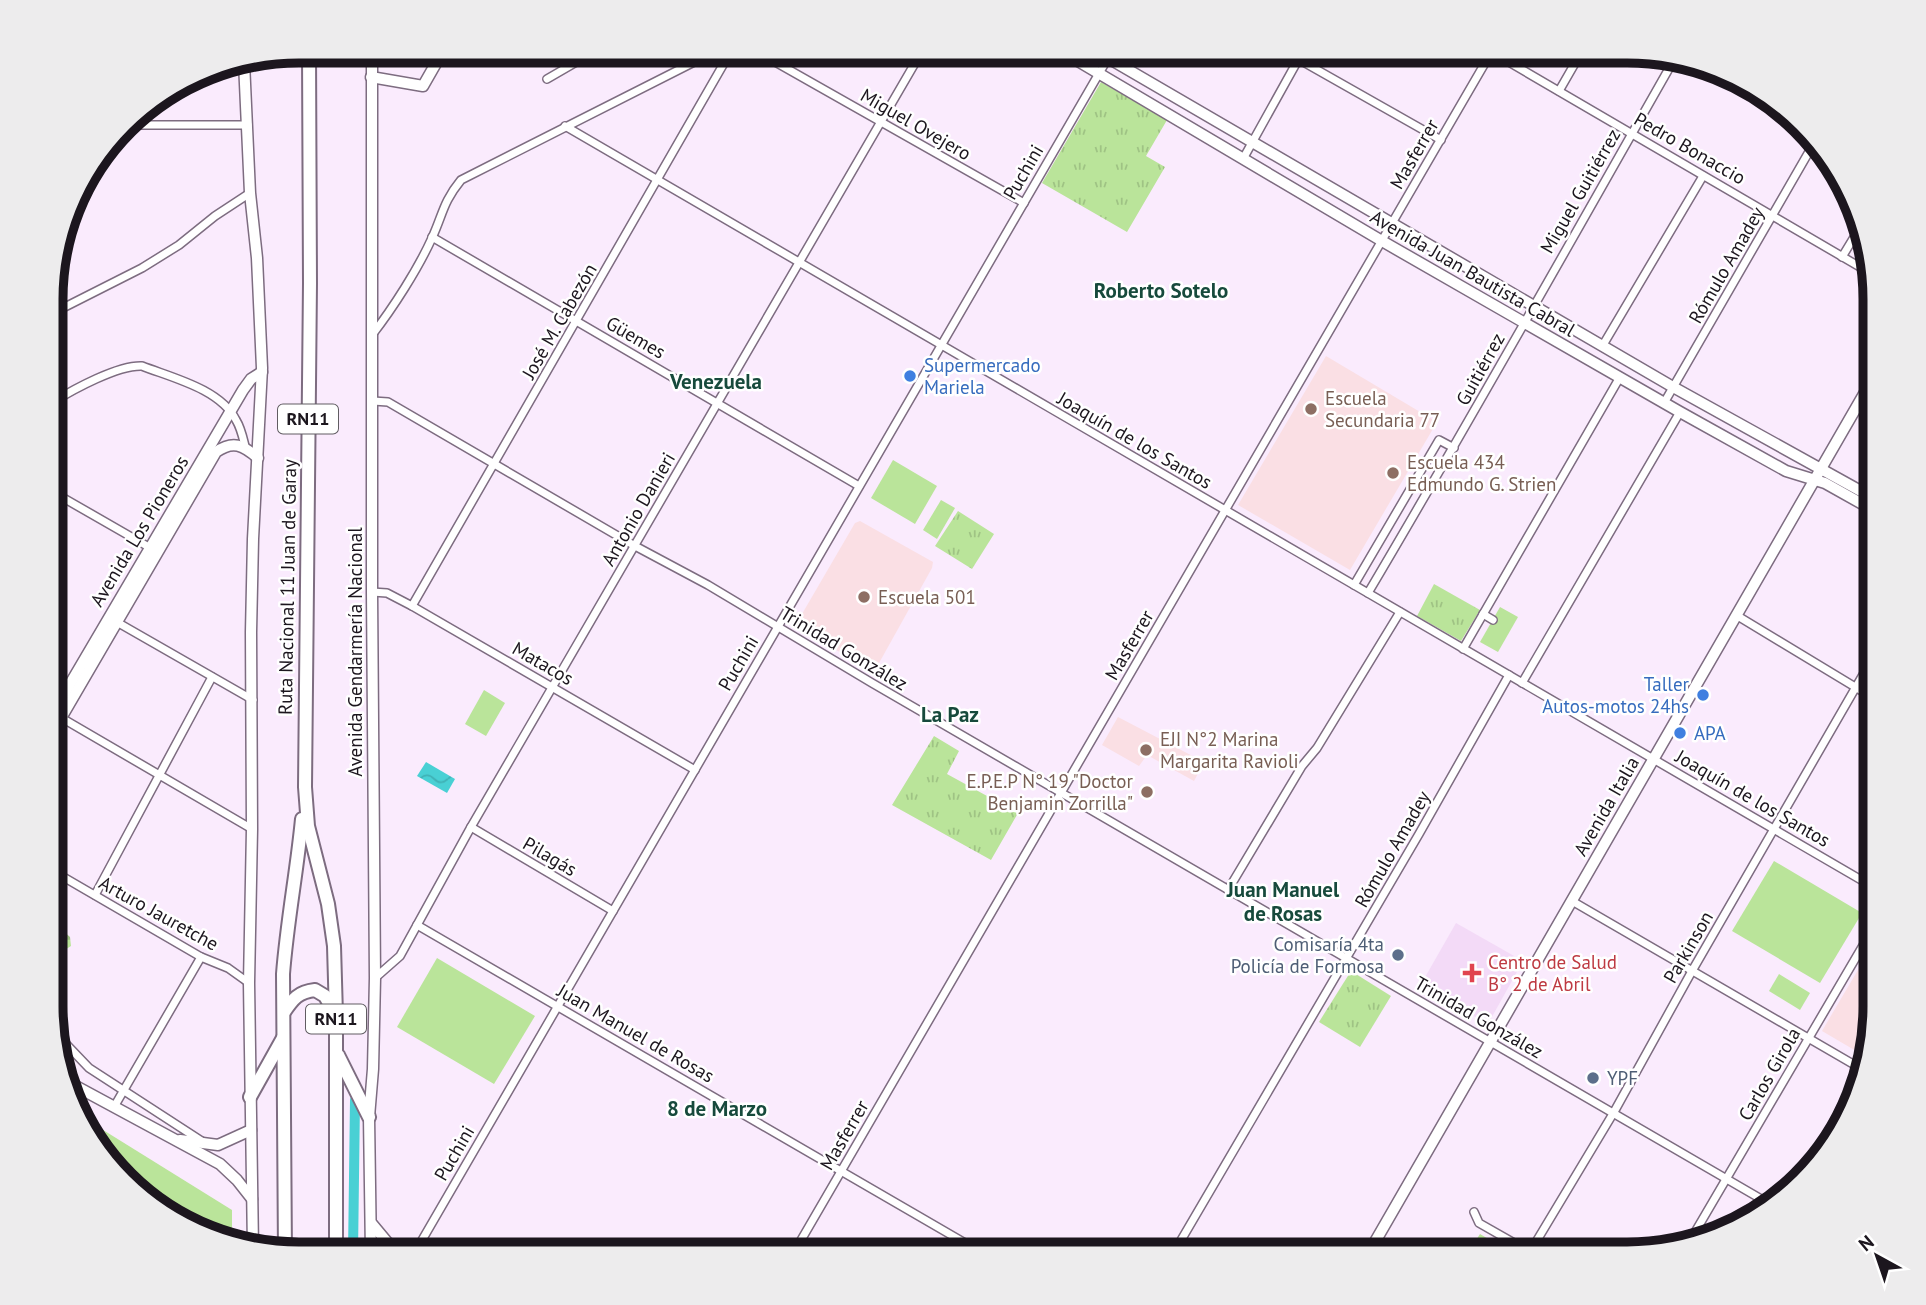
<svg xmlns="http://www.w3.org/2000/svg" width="1926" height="1305" font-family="'PT Sans',sans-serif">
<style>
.built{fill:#f3daf7}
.education{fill:#fadfe4}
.forest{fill:url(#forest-firs)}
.park{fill:url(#park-tufts)}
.pitch{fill:#bae49a}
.water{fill:url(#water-waves)}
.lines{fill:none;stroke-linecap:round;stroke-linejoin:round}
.canal{stroke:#49d0d4;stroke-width:10}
.street-casing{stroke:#7d6c80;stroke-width:10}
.secondary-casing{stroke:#7d6c80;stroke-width:13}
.highway-casing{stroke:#7d6c80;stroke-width:16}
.street{stroke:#fff;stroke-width:7}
.secondary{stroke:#fff;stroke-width:10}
.highway{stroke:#fff;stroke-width:12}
.shop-dot{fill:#3f7fe0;stroke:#fff;stroke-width:2.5}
.education-dot{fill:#8d6e63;stroke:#fff;stroke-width:2.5}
.service-dot{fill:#5c6f8a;stroke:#fff;stroke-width:2.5}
.health-dot{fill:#e0444e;stroke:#fff;stroke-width:2.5}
.labels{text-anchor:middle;stroke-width:5;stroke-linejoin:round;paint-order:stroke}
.shield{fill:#fff;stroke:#605c62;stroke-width:2}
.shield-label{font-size:18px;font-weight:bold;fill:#1c161e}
.street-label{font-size:19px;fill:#1c161e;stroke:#fff}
.shop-label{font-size:19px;fill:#366cbe;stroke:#fff;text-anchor:start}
.education-label{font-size:19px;fill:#785e54;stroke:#fff;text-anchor:start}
.service-label{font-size:19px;fill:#4e5e75;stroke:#fff;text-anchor:end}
.health-label{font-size:19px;fill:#be3a42;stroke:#fff;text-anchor:start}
.neighbourhood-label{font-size:21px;font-weight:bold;fill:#174a3c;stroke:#fff}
.rim{fill:none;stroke:#1c161e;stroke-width:9}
</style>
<defs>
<pattern id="forest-firs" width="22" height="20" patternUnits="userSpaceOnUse" patternTransform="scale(1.75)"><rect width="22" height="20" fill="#bae49a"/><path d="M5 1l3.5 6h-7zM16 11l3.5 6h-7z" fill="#9fc384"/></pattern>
<pattern id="park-tufts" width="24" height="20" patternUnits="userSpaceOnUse" patternTransform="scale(1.75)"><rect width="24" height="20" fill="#bae49a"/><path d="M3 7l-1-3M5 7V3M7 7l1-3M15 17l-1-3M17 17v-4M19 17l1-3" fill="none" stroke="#9fc384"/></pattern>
<pattern id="water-waves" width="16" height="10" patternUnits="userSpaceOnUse" patternTransform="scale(1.75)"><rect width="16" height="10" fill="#49d0d4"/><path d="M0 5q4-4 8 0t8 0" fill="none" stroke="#3fb2b6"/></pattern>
</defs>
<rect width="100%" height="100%" fill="#faebfd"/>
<polygon class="built" points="1456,923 1523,961 1488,1024 1420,986"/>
<g class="education">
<polygon points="1326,356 1437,422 1350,570 1238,505"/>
<polygon points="860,521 933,562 932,568 874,672 795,626 855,523"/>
<polygon points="1118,717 1204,762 1194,781 1147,755 1139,766 1102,745"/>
<polygon points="1875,941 1875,1022 1868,1058 1822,1031"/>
</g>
<polygon class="forest" points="61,929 70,937 71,946 60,953 57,961 54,960 53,933"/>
<g class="park">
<polygon points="1101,82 1167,120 1146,156 1165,167 1127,232 1042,183"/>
<polygon points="958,511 994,534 972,569 935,546"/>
<polygon points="1434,584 1480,610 1461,641 1417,616"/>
<polygon points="934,736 959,751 947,774 1018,813 991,860 892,805"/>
<polygon points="1351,971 1391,996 1360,1047 1319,1022"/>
</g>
<g class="pitch">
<polygon points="893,460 937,486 915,524 871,498"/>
<polygon points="941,500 955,508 937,539 923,530"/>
<polygon points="1500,607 1518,617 1498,652 1480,642"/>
<polygon points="484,690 505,703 486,736 465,724"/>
<polygon points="1774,861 1862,913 1820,983 1732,931"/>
<polygon points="437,958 535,1016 494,1084 397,1027"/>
<polygon points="1779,974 1810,993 1800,1010 1769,991"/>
<polygon points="79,1115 232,1210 232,1244 219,1241 148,1203 84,1131"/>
<polygon points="1480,1234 1512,1253 1511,1254 1474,1254 1469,1251"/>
</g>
<polygon class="water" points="426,762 455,779 447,793 417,776"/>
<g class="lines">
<polyline class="canal" points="353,1254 355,1100"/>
<g class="street-casing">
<g id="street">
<polyline points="756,51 1024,203"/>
<polyline points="1490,51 1872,274"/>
<polyline points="1298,59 1441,140"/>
<polyline points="547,79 585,57 588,51"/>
<polyline points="1559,91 1582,51"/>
<polyline points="125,125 248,125"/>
<polyline points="565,126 1875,888"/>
<polyline points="1243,159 1303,51"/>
<polyline points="432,237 859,486"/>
<polyline points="1842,257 1859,229"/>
<polyline points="53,313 142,268 179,245 215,216 250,193"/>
<path d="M372,335c21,-27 46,-66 60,-97 11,-24 11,-36 29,-58l255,-129"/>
<polyline points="1603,345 1703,176"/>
<polyline points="373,401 388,402 635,546 708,585 872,683 1768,1203"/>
<path d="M53,402c21,-13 65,-37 89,-36 31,12 78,23 94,54 5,8 7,18 9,26"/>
<polyline points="1664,403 1814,143"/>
<polyline points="53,492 154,550"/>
<polyline points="1354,585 1439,440 1454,448"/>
<polyline points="372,592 387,593 412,606 695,770"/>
<path d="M1368,593c105,-177 205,-356 307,-535"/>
<polyline points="412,606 731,51"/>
<polyline points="1483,614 1493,620"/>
<polyline points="1736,615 1875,699"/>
<polyline points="115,621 253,700"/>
<polyline points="1463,649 1620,377"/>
<polyline points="53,681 66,689"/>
<polyline points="1522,683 1680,412"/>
<polyline points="60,717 252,829"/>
<polyline points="471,827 613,911"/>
<polyline points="53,871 201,957 228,968 249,983"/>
<polyline points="1228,890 1302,766 1317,748 1400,612"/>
<polyline points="95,895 212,677"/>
<polyline points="1572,901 1865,1071"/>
<polyline points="417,925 984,1254"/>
<polyline points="375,978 400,956 471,827 922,51"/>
<polyline points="53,1035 66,1044 89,1068 203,1142"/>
<polyline points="114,1107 201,957"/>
<polyline points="1474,1212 1479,1223 1530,1252"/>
<polyline points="1691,1239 1875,925"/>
<polyline points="414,1254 1112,51"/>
<polyline points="793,1254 1492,51"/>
<polyline points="1173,1254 1419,834 1509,675"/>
<polyline points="1534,1254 1530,1252 1614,1112 1692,971 1875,654"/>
</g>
</g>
<g class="secondary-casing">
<g id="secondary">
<polyline points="1061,51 1382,241 1680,412 1786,471 1825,483 1875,511"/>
<polyline points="1096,51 1673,387 1875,499"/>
<polyline points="244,62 250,193 257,258 262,368 253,539 251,632 252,829 249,983 253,1248"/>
<polyline points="371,77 423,86 443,51"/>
<polyline points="53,713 243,390 251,379 262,372"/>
<path d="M53,726l8,-8 155,-266c17,-12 27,-7 42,6"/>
<polyline points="68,1082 220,1164 237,1180 252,1199"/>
<polyline points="180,1140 218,1145 251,1130"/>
<polyline points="372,1224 387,1242 404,1254"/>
<polyline points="371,1254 369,1117 373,1069 375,978 372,592 372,51"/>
<polyline points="1368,1254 1875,375"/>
</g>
</g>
<g class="highway-casing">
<g id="highway">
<polyline points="309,51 310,283 305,787 308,826 328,904 334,946 336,1015 336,1254"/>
<path d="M284,1012c9,-13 14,-20 31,-22l10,6 9,16"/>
<polyline points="338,1055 369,1117"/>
<polyline points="250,1097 283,1038"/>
<path d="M285,1254l-2,-280c4,-52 14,-103 19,-155"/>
</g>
</g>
<use href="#street" class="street"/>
<use href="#secondary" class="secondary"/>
<use href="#highway" class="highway"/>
</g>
<g class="shop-dot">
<circle cx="910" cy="376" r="7"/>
<circle cx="1703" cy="695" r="7"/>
<circle cx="1680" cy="733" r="7"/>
</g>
<g class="education-dot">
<circle cx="1311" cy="409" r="7"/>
<circle cx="1393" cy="473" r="7"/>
<circle cx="864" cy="597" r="7"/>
<circle cx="1146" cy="750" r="7"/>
<circle cx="1147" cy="792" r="7"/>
</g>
<g class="service-dot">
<circle cx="1398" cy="955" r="7"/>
<circle cx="1593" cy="1078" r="7"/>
</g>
<path class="health-dot" d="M1468.5 962.5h7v7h7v7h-7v7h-7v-7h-7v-7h7z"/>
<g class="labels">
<g class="shield">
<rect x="278" y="404.5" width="60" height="29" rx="5"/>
<rect x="306" y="1004.5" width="60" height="29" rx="5"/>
</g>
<g class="shield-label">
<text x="308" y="425">RN11</text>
<text x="336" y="1025">RN11</text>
</g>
<g class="street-label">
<text transform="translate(916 124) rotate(30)" y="7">Miguel Ovejero</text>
<text transform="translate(1690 148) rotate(30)" y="7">Pedro Bonaccio</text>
<text transform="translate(1414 154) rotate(-60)" y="7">Masferrer</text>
<text transform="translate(1023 172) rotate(-60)" y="7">Puchini</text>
<text transform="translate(1580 191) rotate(-60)" y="7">Miguel Guitiérrez</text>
<text transform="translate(1726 265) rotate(-60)" y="7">Rómulo Amadey</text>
<text transform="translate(1473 273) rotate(30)" y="7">Avenida Juan Bautista Cabral</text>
<text transform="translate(559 321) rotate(-60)" y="7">José M. Cabezón</text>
<text transform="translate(636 337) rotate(30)" y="7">Güemes</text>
<text transform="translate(1480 369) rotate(-61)" y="7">Guitiérrez</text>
<text transform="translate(1135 440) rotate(30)" y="7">Joaquín de los Santos</text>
<text transform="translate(638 509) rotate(-60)" y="7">Antonio Danieri</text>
<text transform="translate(139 531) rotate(-59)" y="7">Avenida Los Pioneros</text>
<text transform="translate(287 587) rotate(-89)" y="7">Ruta Nacional 11 Juan de Garay</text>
<text transform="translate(1129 645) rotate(-60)" y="7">Masferrer</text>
<text transform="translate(844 648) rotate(31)" y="7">Trinidad González</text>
<text transform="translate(355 652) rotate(-90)" y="7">Avenida Gendarmería Nacional</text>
<text transform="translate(543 663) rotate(30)" y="7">Matacos</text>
<text transform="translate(738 663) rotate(-60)" y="7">Puchini</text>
<text transform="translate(1753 798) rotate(30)" y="7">Joaquín de los Santos</text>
<text transform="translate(1606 806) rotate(-60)" y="7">Avenida Italia</text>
<text transform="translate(1392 849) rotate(-60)" y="7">Rómulo Amadey</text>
<text transform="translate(550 856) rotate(30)" y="7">Pilagás</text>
<text transform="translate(159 913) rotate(29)" y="7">Arturo Jauretche</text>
<text transform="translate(1688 947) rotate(-60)" y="7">Parkinson</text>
<text transform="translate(1479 1017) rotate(30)" y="7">Trinidad González</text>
<text transform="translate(636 1033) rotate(30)" y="7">Juan Manuel de Rosas</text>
<text transform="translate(1769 1074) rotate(-60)" y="7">Carlos Girola</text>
<text transform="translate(844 1135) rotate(-60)" y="7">Masferrer</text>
<text transform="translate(454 1153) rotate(-60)" y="7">Puchini</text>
</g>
<g class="shop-label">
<text x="924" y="372">Supermercado<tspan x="924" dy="22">Mariela</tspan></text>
<text x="1689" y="691" text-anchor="end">Taller<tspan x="1689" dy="22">Autos-motos 24hs</tspan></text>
<text x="1694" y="740">APA</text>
</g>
<g class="education-label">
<text x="1325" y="405">Escuela<tspan x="1325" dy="22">Secundaria 77</tspan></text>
<text x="1407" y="469">Escuela 434<tspan x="1407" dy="22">Edmundo G. Strien</tspan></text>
<text x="878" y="604">Escuela 501</text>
<text x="1160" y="746">EJI N°2 Marina<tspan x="1160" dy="22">Margarita Ravioli</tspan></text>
<text x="1133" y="788" text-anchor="end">E.P.E.P N° 19 "Doctor<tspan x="1133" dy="22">Benjamin Zorrilla"</tspan></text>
</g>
<g class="service-label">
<text x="1384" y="951">Comisaría 4ta<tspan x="1384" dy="22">Policía de Formosa</tspan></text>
<text x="1607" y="1085" text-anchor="start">YPF</text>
</g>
<g class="health-label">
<text x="1488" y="969">Centro de Salud<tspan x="1488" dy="22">B° 2 de Abril</tspan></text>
</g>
<g class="neighbourhood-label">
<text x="1161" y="298">Roberto Sotelo</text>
<text x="716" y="389">Venezuela</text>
<text x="950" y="722">La Paz</text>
<text x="1283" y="897">Juan Manuel<tspan x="1283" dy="24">de Rosas</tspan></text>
<text x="717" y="1116">8 de Marzo</text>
</g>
</g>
<path d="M0 0H1926V1305H0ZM299 63H1627A236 236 0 0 1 1863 299V1006A236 236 0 0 1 1627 1242H299A236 236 0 0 1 63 1006V299A236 236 0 0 1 299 63Z" fill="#edeced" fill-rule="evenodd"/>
<path class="rim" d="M299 63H1627A236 236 0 0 1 1863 299V1006A236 236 0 0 1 1627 1242H299A236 236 0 0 1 63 1006V299A236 236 0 0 1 299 63Z"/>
<g transform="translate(1877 1256) rotate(320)" stroke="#ffffff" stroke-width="5" paint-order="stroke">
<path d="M0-5L12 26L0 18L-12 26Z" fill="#1c161e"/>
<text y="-10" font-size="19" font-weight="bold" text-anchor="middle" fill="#1c161e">N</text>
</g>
</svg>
